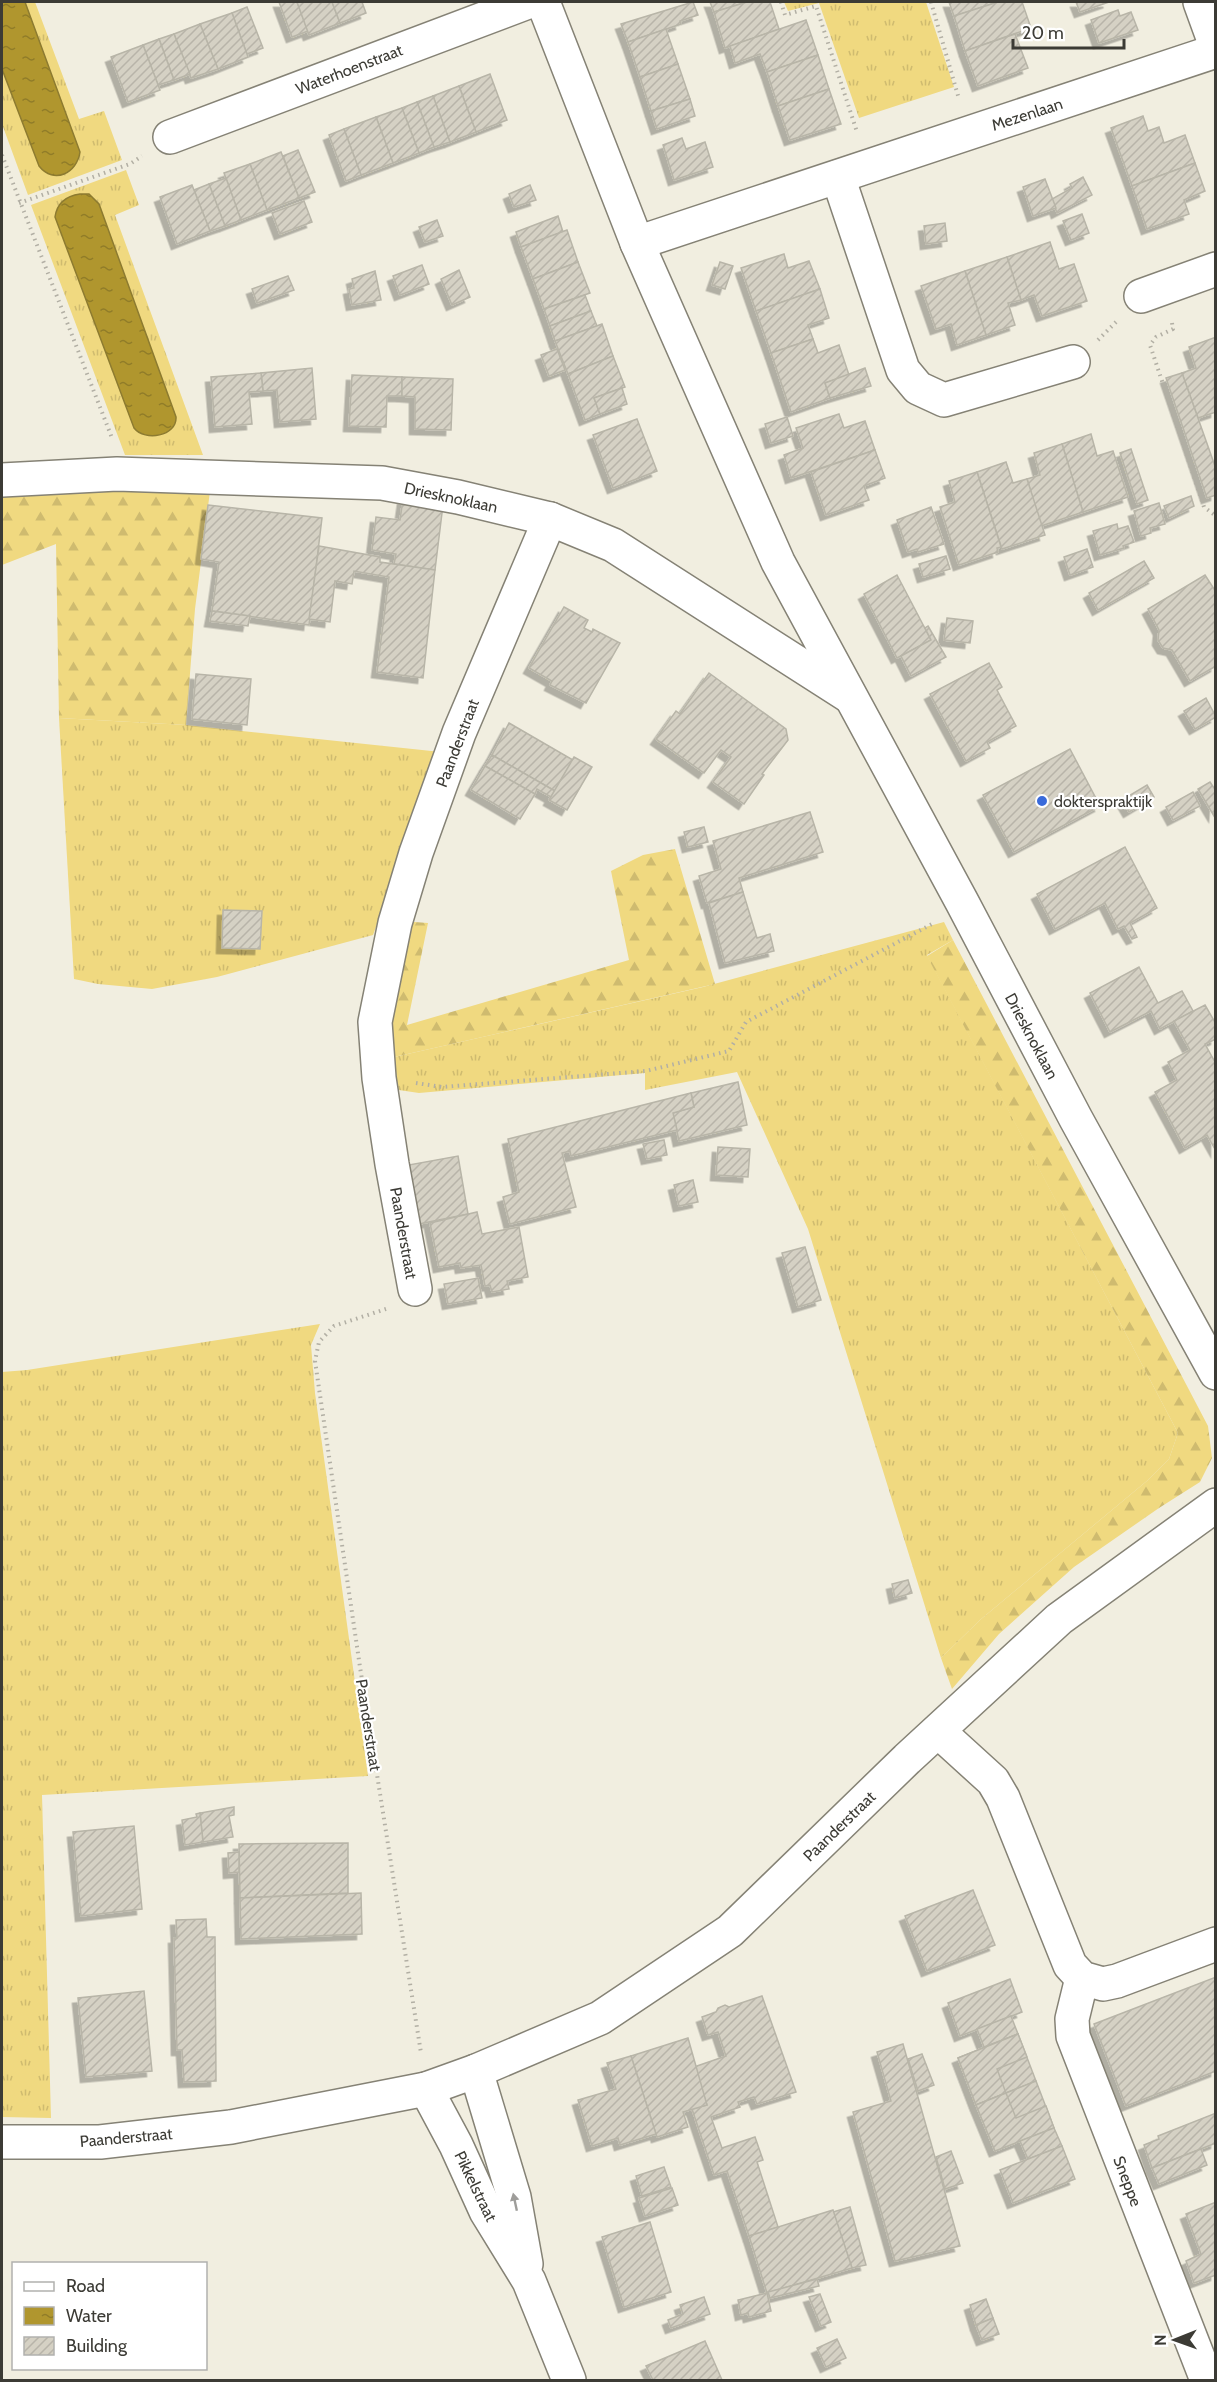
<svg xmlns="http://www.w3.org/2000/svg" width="1217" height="2382" font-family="Cabin,sans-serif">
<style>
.grass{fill:url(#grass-tufts)}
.forest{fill:url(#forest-firs)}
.water{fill:url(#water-ripples);stroke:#8d7b30;stroke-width:1.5}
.building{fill:url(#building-hatch);stroke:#b8b5a8;stroke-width:1.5;filter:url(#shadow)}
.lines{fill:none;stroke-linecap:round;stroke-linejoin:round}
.minor-casing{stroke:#858275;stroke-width:36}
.path{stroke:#b2afa4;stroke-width:4;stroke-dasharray:1.5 4.5;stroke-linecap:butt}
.minor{stroke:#fff;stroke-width:33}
.oneway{fill:#9e9d9a}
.poi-dot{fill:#396ada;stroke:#fff;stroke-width:2}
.labels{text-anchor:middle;stroke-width:4.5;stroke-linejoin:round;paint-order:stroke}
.street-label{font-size:16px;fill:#3c3b35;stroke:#fff}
.poi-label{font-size:16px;fill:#3c3b35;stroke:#fff;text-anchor:start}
</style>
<defs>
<pattern id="grass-tufts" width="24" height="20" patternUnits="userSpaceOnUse" patternTransform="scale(1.5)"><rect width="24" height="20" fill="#f0d980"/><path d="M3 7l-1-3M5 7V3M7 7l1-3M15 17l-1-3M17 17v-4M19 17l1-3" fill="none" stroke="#cfbb6f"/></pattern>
<pattern id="forest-firs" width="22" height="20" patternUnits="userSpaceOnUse" patternTransform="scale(1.5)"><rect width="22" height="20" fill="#f0d980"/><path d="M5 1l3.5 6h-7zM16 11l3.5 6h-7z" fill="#cfbb6f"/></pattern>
<pattern id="water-ripples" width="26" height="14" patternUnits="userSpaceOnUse" patternTransform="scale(1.5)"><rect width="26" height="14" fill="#b0962e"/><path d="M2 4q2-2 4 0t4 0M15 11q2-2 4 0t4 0" fill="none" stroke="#907c28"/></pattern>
<pattern id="building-hatch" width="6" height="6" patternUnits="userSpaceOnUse" patternTransform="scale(1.5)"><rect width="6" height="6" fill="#d5d1c4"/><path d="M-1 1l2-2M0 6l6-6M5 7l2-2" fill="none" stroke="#b8b4a9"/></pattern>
<filter id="shadow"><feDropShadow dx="-5.5" dy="5.5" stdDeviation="0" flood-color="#0004"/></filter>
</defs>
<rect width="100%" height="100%" fill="#f1eee0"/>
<g class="grass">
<polygon points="2,2 35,2 79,119 104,111 122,160 28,195 2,124"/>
<polygon points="784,2 926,2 954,87 859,118 819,3 788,11"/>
<polygon points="126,170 139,205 115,215 203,455 125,455 31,205"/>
<polygon points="59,718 186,725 441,752 373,935 217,977 152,989 98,984 74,979"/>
<polygon points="944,922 953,940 927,955 1178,1433 1169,1459 1148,1480 980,1620 941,1658 808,1229 737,1072 645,1090 645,1073 419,1093 385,1088 381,1060 703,987"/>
<polygon points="320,1324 311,1345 315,1393 368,1776 42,1795 51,2118 2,2117 2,1372 27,1370"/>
</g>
<g class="forest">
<polygon points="210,491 195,609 186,725 59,718 56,544 2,565 2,492"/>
<polygon points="675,849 715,984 381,1060 401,921 428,923 407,1025 629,960 611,871 643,855"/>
<polygon points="953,940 1208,1426 1212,1458 1200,1482 1159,1508 1074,1567 999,1634 952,1689 941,1658 980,1620 1148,1480 1169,1459 1178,1433 927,956"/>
</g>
<g class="water">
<path d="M2,2h23l55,150c-3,21 -26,33 -41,14l-37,-97z"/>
<path d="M80,194h9l10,10 77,213c1,19 -31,25 -42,11l-79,-211c2,-14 11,-21 25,-23z"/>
</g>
<g class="building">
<polygon points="279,2 297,2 308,31 292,37"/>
<polygon points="297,2 332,2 340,23 309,35"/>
<polygon points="332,2 362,2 366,13 340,23"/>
<polygon points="693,2 698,15 680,21 681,24 628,42 621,24"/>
<polygon points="710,2 747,2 714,12"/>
<polygon points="747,2 770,2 779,29 725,48 714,12"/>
<polygon points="949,2 998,2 954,16"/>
<polygon points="998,2 1022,2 1031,28 965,51 954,16"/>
<polygon points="1076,2 1109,2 1080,12"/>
<polygon points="247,7 263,48 247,54 232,13"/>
<polygon points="1118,10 1120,16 1131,12 1138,30 1099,43 1091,20"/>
<polygon points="232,13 248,57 218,69 200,24"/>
<polygon points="806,20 818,55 767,72 760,54 735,63 730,46"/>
<polygon points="200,24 218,69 191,78 174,34"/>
<polygon points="666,29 678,64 640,77 628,42"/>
<polygon points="174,34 190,74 174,80 159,39"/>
<polygon points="1015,34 1028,68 978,86 965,51"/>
<polygon points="159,39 174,80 158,85 143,45"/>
<polygon points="143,45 160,90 128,102 111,57"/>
<polygon points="818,55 829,89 778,106 767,72"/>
<polygon points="678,64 690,99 651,111 640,77"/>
<polygon points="490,74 507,120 476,132 459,86"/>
<polygon points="459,86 476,132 450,142 433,96"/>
<polygon points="829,89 841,124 790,140 778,106"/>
<polygon points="433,96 450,142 434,147 417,102"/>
<polygon points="690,99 695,116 657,129 651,111"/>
<polygon points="417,102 434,147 419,153 402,108"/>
<polygon points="402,108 419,153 393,163 376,117"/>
<polygon points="1143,116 1148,131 1159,127 1164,143 1185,135 1195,163 1132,186 1111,128"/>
<polygon points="376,117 393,163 361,175 344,129"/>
<polygon points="344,129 361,175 346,181 329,135"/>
<polygon points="682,138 686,149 705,142 713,167 674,180 663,145"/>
<polygon points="298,150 315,192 299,198 283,156"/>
<polygon points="281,152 299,198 267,210 250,164"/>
<polygon points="1195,163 1205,191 1184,200 1189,214 1147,229 1132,186"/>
<polygon points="250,164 267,210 241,220 224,173"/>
<polygon points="1083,177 1092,195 1057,213 1052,199 1072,188 1070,184"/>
<polygon points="226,178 241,220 225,226 209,184"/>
<polygon points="1045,179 1056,208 1033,216 1023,187"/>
<polygon points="209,184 225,226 210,231 194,190"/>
<polygon points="192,185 210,231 177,244 160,197"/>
<polygon points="530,185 536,200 514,207 509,194"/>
<polygon points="304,201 312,222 280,234 272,213"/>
<polygon points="1082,214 1089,233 1071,240 1063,221"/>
<polygon points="558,216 563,232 521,247 516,232"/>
<polygon points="437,220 443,236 425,242 419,227"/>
<polygon points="945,223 947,241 926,244 924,226"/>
<polygon points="567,230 578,262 533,279 521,247"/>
<polygon points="1050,242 1059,269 1074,264 1087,301 1042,316 1034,295 1021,300 1007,257"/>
<polygon points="784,254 788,268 809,261 820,289 756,311 741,268"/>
<polygon points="1007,257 1021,300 1008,303 1015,325 986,335 965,271"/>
<polygon points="578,262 590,293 544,309 533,279"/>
<polygon points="720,262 733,266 725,289 712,285"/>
<polygon points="422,265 429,284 400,295 393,276"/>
<polygon points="459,270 470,297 452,305 441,279"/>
<polygon points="375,271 381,300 352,305 349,289 354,288 352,279"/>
<polygon points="965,271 986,335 957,345 951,324 936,329 921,286"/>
<polygon points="288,276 294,290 257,303 252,289"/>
<polygon points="820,289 829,318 808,325 813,339 771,353 756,311"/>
<polygon points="585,295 591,311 550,326 544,309"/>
<polygon points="591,311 597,326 555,341 550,326"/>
<polygon points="602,324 613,356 568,374 555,341"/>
<polygon points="1216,337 1216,412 1198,418 1182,373 1196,368 1189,347"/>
<polygon points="813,339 818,353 839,345 849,375 825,383 830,398 791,412 771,353"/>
<polygon points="557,349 565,370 549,376 541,355"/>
<polygon points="613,356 625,387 594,398 600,414 585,420 568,374"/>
<polygon points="312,368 316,419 280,422 277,390 263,391 261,373"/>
<polygon points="865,368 871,386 830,398 825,383"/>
<polygon points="261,373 263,391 249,392 252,424 215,427 211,377"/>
<polygon points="1182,373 1216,469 1216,495 1207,498 1166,378"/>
<polygon points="352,375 402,377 402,396 387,396 386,427 349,426"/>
<polygon points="402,377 453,379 451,430 415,429 415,397 402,396"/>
<polygon points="622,388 627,404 600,414 594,398"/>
<polygon points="839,414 844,428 865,421 875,450 791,478 784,455 803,448 796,428"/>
<polygon points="787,417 793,436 771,443 765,424"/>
<polygon points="637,419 657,471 613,488 593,435"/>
<polygon points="1091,434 1097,456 1113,451 1128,497 1083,512 1062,444"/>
<polygon points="1062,444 1083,512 1041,526 1027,479 1040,475 1034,453"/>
<polygon points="1131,449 1148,500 1137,504 1120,453"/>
<polygon points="875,450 885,478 864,486 869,500 826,515 811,472"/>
<polygon points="1006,462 1013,483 1027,479 1045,535 1002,549 977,472"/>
<polygon points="977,472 1001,547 997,548 998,552 959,565 940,507 955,502 949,481"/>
<polygon points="1191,496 1194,506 1169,518 1164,506"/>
<polygon points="403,499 443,505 435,570 394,564 396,554 372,550 376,517 400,520"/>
<polygon points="1159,503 1165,524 1150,528 1151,533 1141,536 1134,511"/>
<polygon points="208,505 322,518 309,625 212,611 219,562 201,559"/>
<polygon points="931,507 944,544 918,552 917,549 908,552 897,520"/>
<polygon points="1117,524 1118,529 1128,526 1134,542 1123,546 1124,548 1100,555 1093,531"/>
<polygon points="319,546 380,557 380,562 435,570 423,678 377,672 389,577 354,571 352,584 335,581 330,622 309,619"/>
<polygon points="1087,549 1093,567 1070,575 1064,557"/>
<polygon points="946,556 950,569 923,577 919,564"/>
<polygon points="1144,561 1154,578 1098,610 1089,593"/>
<polygon points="897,575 931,640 897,658 864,594"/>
<polygon points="1205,575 1216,592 1216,666 1190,681 1172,650 1163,648 1158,640 1159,630 1148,609"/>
<polygon points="564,607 588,620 584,628 592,632 593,629 620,643 586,703 550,685 552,681 529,668"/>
<polygon points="212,611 250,616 248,626 210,621"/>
<polygon points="947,618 973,621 970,643 944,640"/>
<polygon points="928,626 946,657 911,676 901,656 931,640 925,628"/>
<polygon points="989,663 1002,687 997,690 1016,726 987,742 990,748 966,761 930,694"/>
<polygon points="709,673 786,729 788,740 762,774 764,775 744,804 713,782 731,757 721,750 704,773 656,739 676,711 680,714"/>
<polygon points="196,674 251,679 247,725 192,719"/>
<polygon points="1206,698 1216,717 1195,729 1184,711"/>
<polygon points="509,723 573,760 555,791 492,755"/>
<polygon points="1070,749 1100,806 1014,852 983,795"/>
<polygon points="492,755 555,791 551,797 537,789 535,794 485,766"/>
<polygon points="574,757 592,767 567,810 549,800"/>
<polygon points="485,766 535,794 520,819 471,790"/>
<polygon points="1210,782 1216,791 1214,816 1198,789"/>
<polygon points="1147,785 1154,797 1129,812 1122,800"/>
<polygon points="1193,792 1200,806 1173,820 1166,807"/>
<polygon points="810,812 823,852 739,878 743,892 707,903 699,876 721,869 713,841"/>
<polygon points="704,827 708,842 688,847 684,832"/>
<polygon points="1125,847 1157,908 1130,923 1137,937 1132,939 1124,926 1118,929 1105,903 1055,929 1037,894"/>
<polygon points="743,892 757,938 770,934 774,951 725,963 709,903"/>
<polygon points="223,910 262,911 260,949 222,948"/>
<polygon points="1139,967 1158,1003 1182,991 1193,1011 1160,1029 1151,1011 1110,1032 1090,993"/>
<polygon points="1205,1005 1216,1024 1216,1039 1205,1044 1216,1064 1216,1151 1207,1135 1185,1148 1155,1092 1177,1080 1168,1062 1190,1050 1174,1021"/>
<polygon points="738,1082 747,1125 679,1141 673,1113 694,1107 691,1093"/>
<polygon points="691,1093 694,1107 673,1113 677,1130 571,1156 570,1151 562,1153 576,1207 510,1224 503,1197 519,1192 508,1139"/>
<polygon points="664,1140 667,1155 647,1159 643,1144"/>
<polygon points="718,1147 750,1149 748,1177 716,1175"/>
<polygon points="458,1156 468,1214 414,1225 403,1166"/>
<polygon points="693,1180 698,1202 679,1206 674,1185"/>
<polygon points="477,1212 482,1234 519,1227 528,1277 507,1281 509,1289 492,1292 490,1285 485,1286 481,1265 461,1268 460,1263 439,1267 430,1223"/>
<polygon points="805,1247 821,1300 798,1307 782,1253"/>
<polygon points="478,1278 482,1298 448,1304 444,1284"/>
<polygon points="908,1580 912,1593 895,1598 892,1584"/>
<polygon points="234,1807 234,1815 229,1816 233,1837 203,1842 200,1813"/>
<polygon points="200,1813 203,1842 185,1845 182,1820 197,1817 196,1814"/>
<polygon points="134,1826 142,1909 81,1916 73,1832"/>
<polygon points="348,1843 348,1893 240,1898 239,1844"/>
<polygon points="239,1852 239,1872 229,1873 228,1853"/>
<polygon points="973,1890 995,1945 927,1971 905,1916"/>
<polygon points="361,1893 362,1934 241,1939 240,1898"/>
<polygon points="206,1919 207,1937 215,1937 216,2081 184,2082 182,2050 177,2050 174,1938 177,1938 176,1920"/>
<polygon points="1216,1977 1216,2071 1126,2106 1094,2024"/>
<polygon points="1010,1979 1022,2012 960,2036 948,2003"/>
<polygon points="144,1991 152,2071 86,2077 78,1998"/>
<polygon points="762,1996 796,2092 757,2104 754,2097 738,2102 740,2107 711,2117 722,2148 755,2137 763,2160 757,2162 778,2227 749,2236 727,2171 714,2175 692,2109 707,2105 694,2067 726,2056 718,2032 708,2035 702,2017 716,2012 718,2008 725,2005 729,2007"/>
<polygon points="1011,2016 1018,2034 984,2047 977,2029"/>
<polygon points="1018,2034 1036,2081 976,2105 958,2058"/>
<polygon points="1018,2034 1027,2057 997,2069 1006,2093 976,2105 958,2058"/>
<polygon points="688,2038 707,2105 683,2112 688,2127 657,2137 631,2056"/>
<polygon points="903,2044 960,2246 895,2261 853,2112 891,2101 877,2052"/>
<polygon points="922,2054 934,2085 918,2091 908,2059"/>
<polygon points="631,2056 656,2134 620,2145 618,2138 592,2146 578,2100 616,2089 607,2063"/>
<polygon points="1036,2081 1054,2128 995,2151 976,2105"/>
<polygon points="1006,2093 1016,2118 1046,2106 1054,2128 995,2151 976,2105"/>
<polygon points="1216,2113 1216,2143 1152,2168 1144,2145 1159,2139 1158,2136"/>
<polygon points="1054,2128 1062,2146 1028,2159 1020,2141"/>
<polygon points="1062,2146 1075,2179 1013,2203 1000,2170"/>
<polygon points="1201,2149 1207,2165 1159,2184 1152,2168"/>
<polygon points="951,2151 963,2183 945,2189 936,2157"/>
<polygon points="664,2167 671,2187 642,2196 636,2176"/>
<polygon points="672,2188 678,2205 645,2216 639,2198"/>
<polygon points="1216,2202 1216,2275 1194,2283 1186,2261 1201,2254 1186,2214"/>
<polygon points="850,2207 866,2265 852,2268 833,2212"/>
<polygon points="833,2210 852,2268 767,2293 749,2236"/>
<polygon points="650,2222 671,2292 624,2307 602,2237"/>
<polygon points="817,2279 819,2286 770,2298 768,2292"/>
<polygon points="767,2293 771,2311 749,2317 748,2313 741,2315 738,2300"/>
<polygon points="820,2294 831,2322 821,2326 809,2297"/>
<polygon points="704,2297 710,2314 671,2328 668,2320 683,2314 680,2305"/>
<polygon points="986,2299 993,2318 976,2325 970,2305"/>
<polygon points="993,2318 999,2334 982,2340 976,2325"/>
<polygon points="837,2339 846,2358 826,2367 817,2348"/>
<polygon points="705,2341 722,2380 653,2380 646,2366"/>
</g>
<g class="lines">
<g class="minor-casing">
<g id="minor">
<polyline points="543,2 637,243 778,562 962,902 1076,1119 1216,1373"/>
<polyline points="1200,2 1216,46"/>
<polyline points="170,137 528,2"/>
<polyline points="838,177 903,370 918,388 944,400 1073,362"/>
<polyline points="637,243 1216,51"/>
<polyline points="1141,296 1216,269"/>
<polyline points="2,480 117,474 382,483 458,497 550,519 613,545 849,696"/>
<polyline points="415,1289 392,1164 379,1078 375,1022 395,923 416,853 459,733 550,519"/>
<polyline points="938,1731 993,1781 1003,1798 1070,1965 1082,1978 1103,1984 1117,1981 1216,1944"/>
<polyline points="1082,1978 1072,2019 1073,2036 1207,2380"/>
<polyline points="476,2071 514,2197 526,2264"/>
<polyline points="426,2089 456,2145 486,2211 529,2281 569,2380"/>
<polyline points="2,2142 100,2142 231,2127 426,2089 476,2071 600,2018 730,1931 907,1759 1059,1619 1216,1505"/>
</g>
</g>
<g class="path">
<polyline points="781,2 785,15 816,6 857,132"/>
<polyline points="931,2 959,99"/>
<polyline points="2,155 112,438"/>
<polyline points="19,203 130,164 142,156"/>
<polyline points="1172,323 1173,329 1156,337 1150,345 1204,507 1216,516"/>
<polyline points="1098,340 1118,320"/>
<polyline points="416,1083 442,1087 646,1071 729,1051 746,1022 934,923"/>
<polyline points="386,1309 334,1326 319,1342 315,1361 360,1667 421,2053"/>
</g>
<use href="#minor" class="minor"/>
</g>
<defs><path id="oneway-solid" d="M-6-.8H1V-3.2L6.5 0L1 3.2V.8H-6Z" transform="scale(1.5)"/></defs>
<use class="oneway" href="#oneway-solid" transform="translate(515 2202) rotate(-102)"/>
<circle class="poi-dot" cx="1042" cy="801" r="6"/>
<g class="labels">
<g class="street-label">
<text transform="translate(349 69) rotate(-21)" y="6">Waterhoenstraat</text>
<text transform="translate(1027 114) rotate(-18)" y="6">Mezenlaan</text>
<text transform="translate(451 497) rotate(12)" y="6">Driesknoklaan</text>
<text transform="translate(457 743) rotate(-69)" y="6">Paanderstraat</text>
<text transform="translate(1032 1036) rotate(62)" y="6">Driesknoklaan</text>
<text transform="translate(404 1233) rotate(80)" y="6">Paanderstraat</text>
<text transform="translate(369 1725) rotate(81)" y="6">Paanderstraat</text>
<text transform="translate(839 1826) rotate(-44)" y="6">Paanderstraat</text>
<text transform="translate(126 2137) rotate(-5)" y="6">Paanderstraat</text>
<text transform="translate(1128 2181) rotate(69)" y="6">Sneppe</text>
<text transform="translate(476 2186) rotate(64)" y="6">Pikkelstraat</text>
</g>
<g class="poi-label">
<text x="1054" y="807">dokterspraktijk</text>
</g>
</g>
<rect width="1217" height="2382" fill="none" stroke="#3c3b35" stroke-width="6"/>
<rect x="12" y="2262" width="195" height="108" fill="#ffffff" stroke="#b1b1ae" stroke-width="1.5"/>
<rect x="24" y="2282" width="30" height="9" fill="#ffffff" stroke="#b1b1ae" stroke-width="1.5"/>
<text x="66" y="2292" font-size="18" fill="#3c3b35">Road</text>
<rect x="24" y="2307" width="30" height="18" fill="url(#water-ripples)" stroke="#b1b1ae" stroke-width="1.5"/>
<text x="66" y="2322" font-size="18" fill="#3c3b35">Water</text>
<rect x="24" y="2337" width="30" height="18" fill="url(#building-hatch)" stroke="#b1b1ae" stroke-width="1.5"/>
<text x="66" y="2352" font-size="18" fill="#3c3b35">Building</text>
<g transform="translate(1175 2340) rotate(269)" stroke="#ffffff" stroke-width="4.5" paint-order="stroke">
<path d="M0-4.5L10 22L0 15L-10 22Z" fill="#3c3b35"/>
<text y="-9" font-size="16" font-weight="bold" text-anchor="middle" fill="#3c3b35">N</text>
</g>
<path d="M1013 39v9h111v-9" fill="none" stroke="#3c3b35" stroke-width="3"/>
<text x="1022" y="39" font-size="18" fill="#3c3b35" stroke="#ffffff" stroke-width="4.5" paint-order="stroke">20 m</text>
</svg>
